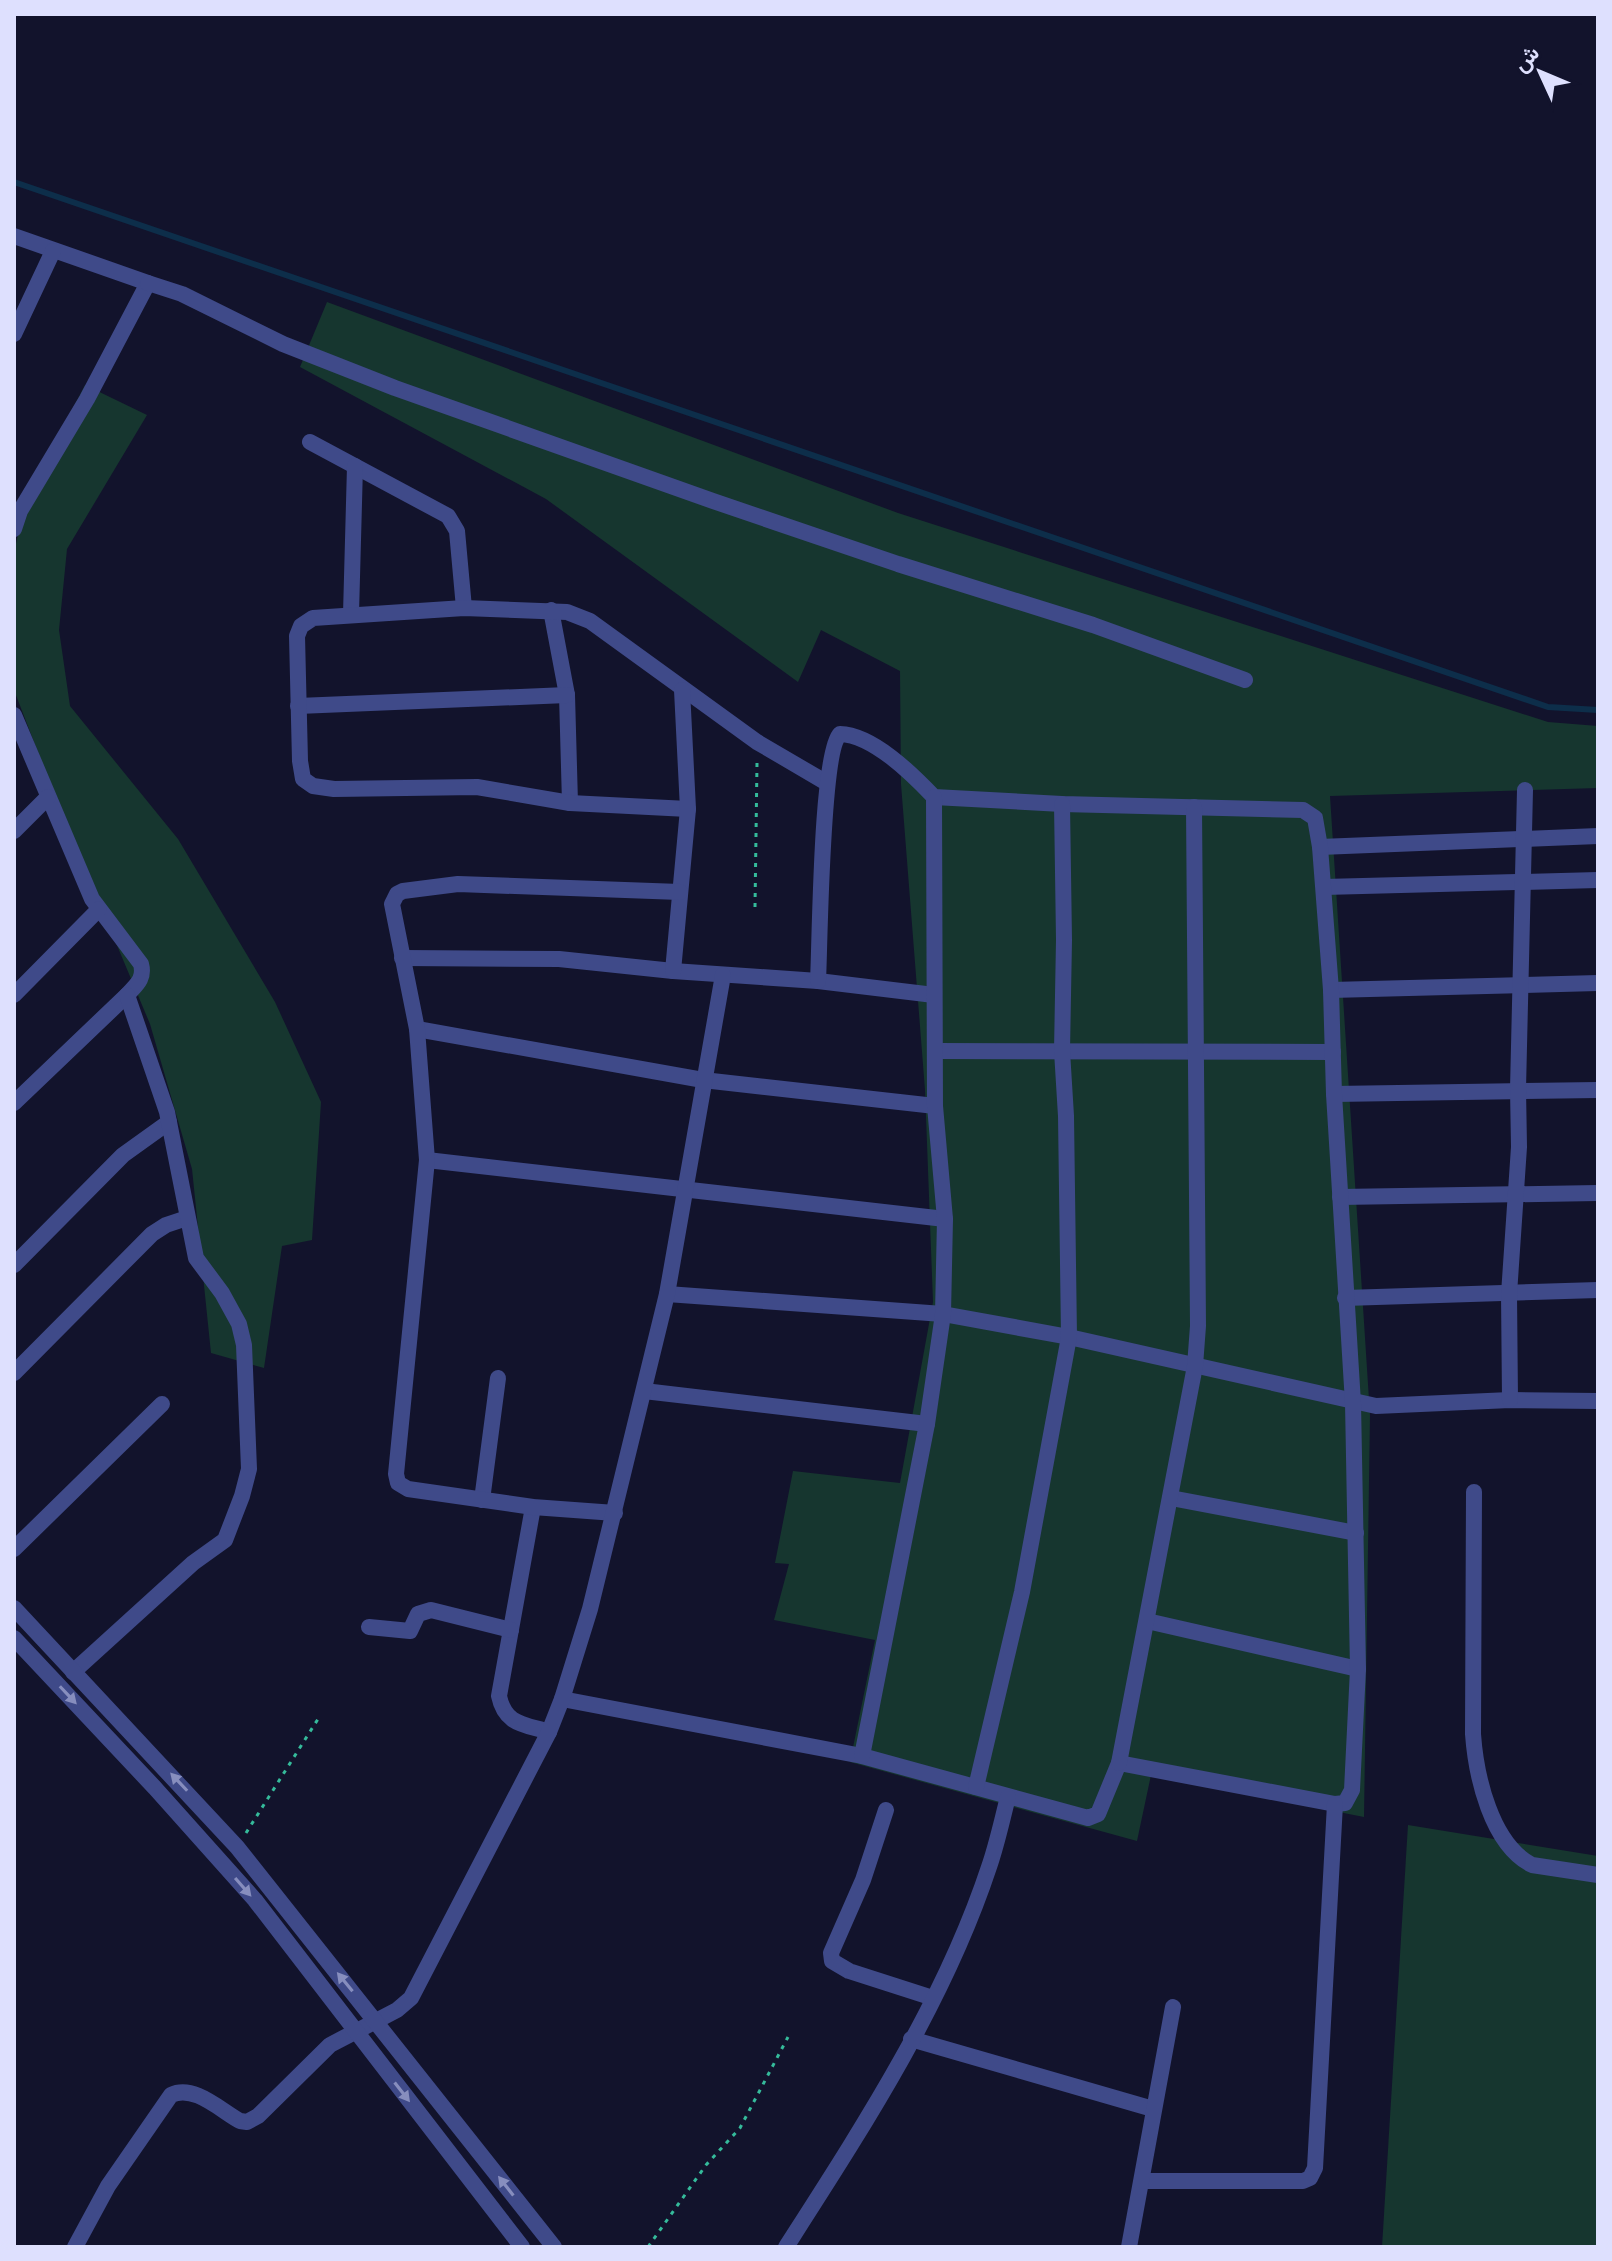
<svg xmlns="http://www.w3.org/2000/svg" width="1612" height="2261" font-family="Inter,Vazirmatn,sans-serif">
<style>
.grass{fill:#16362f}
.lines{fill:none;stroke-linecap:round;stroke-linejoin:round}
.stream{stroke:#0d2e4a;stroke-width:6}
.path{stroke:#35bb9b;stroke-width:3;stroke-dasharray:4 6;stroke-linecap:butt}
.minor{stroke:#3f4a89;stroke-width:16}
.tertiary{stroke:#3f4a89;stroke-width:16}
.oneway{fill:#878ebe}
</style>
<rect width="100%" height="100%" fill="#12132c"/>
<g class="grass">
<polygon points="327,302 898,513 1548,722 1598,726 1598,788 1330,796 1370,1415 1364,1817 1151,1775 1137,1841 850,1762 875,1640 774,1620 789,1564 775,1563 793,1471 900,1483 933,1302 925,1090 901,784 900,671 821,630 798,682 546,499 300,367"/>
<polygon points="85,385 147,415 67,549 59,630 70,706 178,839 275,1002 321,1102 312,1240 282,1246 264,1368 211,1353 192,1169 150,1024 59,807 14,690 14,553 26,497"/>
<polygon points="1408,1825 1598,1856 1598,2247 1382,2247"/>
</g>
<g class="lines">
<polyline class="stream" points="14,182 1548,707 1598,710"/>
<g class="path">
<polyline points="755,907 757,763"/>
<polyline points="246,1833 318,1719"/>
<polyline points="648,2247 706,2165 740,2128 788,2037"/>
</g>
<g class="minor">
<polyline points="14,236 148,283 87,399 20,511 14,529"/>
<polyline points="148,283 182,294 283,344 395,388 713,501 898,564 1093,625 1245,680"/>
<polyline points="14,334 53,251"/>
<polyline points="310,442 448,516 457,531 464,608"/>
<polyline points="551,610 567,695 570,803"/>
<polyline points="351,614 355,466"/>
<polyline points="298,706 567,695"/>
<path d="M14,715l78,184 49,65c4,15 -5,21 -14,31l-113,108"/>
<polyline points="688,809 570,803 477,787 334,789 313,786 303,779 300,761 297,636 301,626 313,618 464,608 567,612 590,621 757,742 827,783"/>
<polyline points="14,831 48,797"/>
<polyline points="1320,847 1598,836"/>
<polyline points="1324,887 1598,880"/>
<polyline points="402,958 559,959 673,971 818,981 934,995"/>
<polyline points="673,971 688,809 682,690"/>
<polyline points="1331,990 1598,983"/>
<polyline points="14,995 99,909"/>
<polyline points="417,1029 703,1080 935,1106"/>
<polyline points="935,1051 1333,1052"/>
<polyline points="1334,1094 1598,1090"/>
<polyline points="427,1160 945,1219"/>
<polyline points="1340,1197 1598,1193"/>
<polyline points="14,1265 123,1155 169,1122"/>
<polyline points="667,1294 943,1314 1069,1337 1376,1406 1510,1400 1598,1401"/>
<polyline points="1345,1298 1598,1290"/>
<polyline points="14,1373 152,1234 166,1225 187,1218"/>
<polyline points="644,1391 927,1424"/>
<polyline points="1510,1400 1509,1294 1519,1147 1518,1089 1525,790"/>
<path d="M1474,1492l-1,242c3,42 18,110 59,131l66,10"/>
<polyline points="1171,1498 1356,1533"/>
<polyline points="482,1500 498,1378"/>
<path d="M533,1507l-34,189c6,29 25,28 50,36"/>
<polyline points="615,1513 533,1507 408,1489 398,1483 396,1474 427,1160 417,1029 392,904 397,894 403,891 458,884 680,892"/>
<polyline points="14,1549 162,1404"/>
<polyline points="1147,1621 1358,1669"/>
<polyline points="369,1627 410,1631 418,1614 431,1610 511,1630"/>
<polyline points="73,1672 193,1563 225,1540 242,1496 249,1469 244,1345 239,1324 222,1293 196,1258 167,1112 127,995"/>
<path d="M562,1699l300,57 226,62 10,-4 21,-51 216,41 10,-1 7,-13 6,-121 -5,-266 -19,-309 -3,-104 -11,-143 -5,-29 -12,-8 -241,-6 -128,-7c-22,-23 -61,-62 -94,-63 -19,18 -20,209 -22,247"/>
<polyline points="862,1756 927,1424 943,1314 945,1219 935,1106 934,797"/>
<polyline points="1119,1763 1195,1366 1198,1326 1194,807"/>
<polyline points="976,1787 1022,1592 1069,1337 1066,1116 1062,1051 1064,940 1062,804"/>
<polyline points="886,1810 863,1880 831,1953 832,1961 849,1971 933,1998"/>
<polyline points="911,2039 1153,2109"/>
<polyline points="1143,2181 1303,2181 1310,2178 1315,2168 1335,1804"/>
<path d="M75,2247l33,-61 63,-91c23,-11 49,15 69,26l7,1 11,-6 72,-71 67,-35 14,-12 138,-266 13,-33 28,-90 77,-315 56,-319"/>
<path d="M786,2247c77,-120 158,-244 203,-380 8,-23 13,-47 19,-70"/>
<polyline points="1129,2247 1173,2007"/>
</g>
<g class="tertiary">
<polyline points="14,1608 237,1847 554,2247"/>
<polyline points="14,1638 155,1788 255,1900 522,2247"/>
</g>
</g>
<defs><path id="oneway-solid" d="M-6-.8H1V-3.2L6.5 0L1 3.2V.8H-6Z" transform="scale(2)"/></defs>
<g class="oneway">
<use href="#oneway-solid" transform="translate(68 1695) rotate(47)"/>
<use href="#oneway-solid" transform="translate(179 1782) rotate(-133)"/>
<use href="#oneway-solid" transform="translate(243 1887) rotate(49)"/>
<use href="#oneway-solid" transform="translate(345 1982) rotate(-129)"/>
<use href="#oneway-solid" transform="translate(402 2092) rotate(52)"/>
<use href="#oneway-solid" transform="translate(506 2186) rotate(-128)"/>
</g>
<rect width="1612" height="2261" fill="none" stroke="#dee0fe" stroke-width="32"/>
<g transform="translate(1540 72) rotate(314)" stroke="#12132c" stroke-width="6" paint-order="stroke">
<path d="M0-6L14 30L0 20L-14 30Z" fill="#dee0fe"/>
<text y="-12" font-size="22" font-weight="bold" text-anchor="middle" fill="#dee0fe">ش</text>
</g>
</svg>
